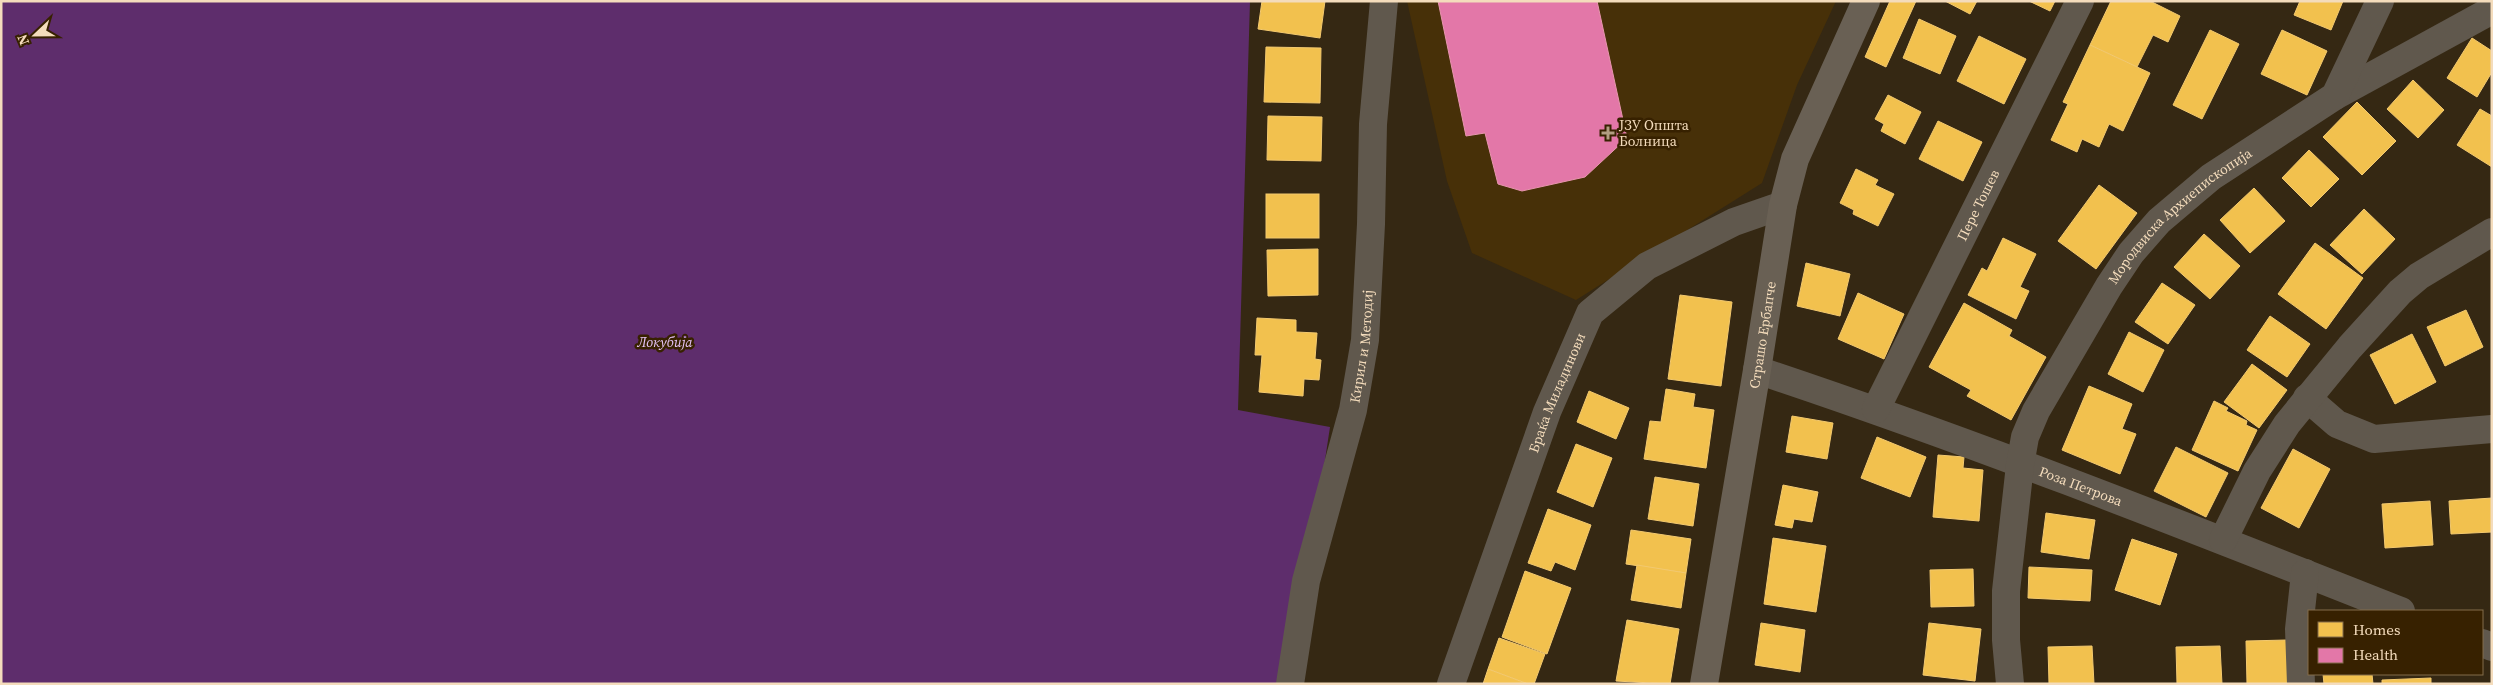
<svg xmlns="http://www.w3.org/2000/svg" width="2493" height="685" font-family="'Source Serif 4',serif">
<style>
.built{fill:#473008}
.green{fill:#5e2d6c}
.homes{fill:#f2c14e;stroke:#f3c96f}
.health{fill:#e377a8;stroke:#e895ae}
.lines{fill:none;stroke-linecap:round;stroke-linejoin:round}
.minor{stroke:#60584d;stroke-width:28}
.secondary{stroke:#696054;stroke-width:28}
.poi-dot{fill:#b19d81;stroke:#372100;stroke-width:2}
.labels{text-anchor:middle;stroke-width:5;stroke-linejoin:round;paint-order:stroke}
.poi-label{font-size:14px;fill:#f4dcbc;stroke:#372100;text-anchor:start}
.street-label{font-size:14px;fill:#f4dcbc;stroke:#372100}
.park-label{font-size:14px;font-style:italic;fill:#e5c3f6;stroke:#372100}
</style>
<rect width="100%" height="100%" fill="#352813"/>
<polygon class="built" points="1407,1 1836,1 1797,85 1762,183 1576,300 1472,253 1447,181"/>
<polygon class="green" points="1,1 1250,1 1238,410 1330,427 1291,684 1,684"/>
<g class="homes">
<polygon points="1262,1 1325,1 1320,38 1258,29"/>
<polygon points="1890,1 1916,1 1886,67 1865,57"/>
<polygon points="1945,1 1977,1 1970,14"/>
<polygon points="2029,1 2055,1 2050,11"/>
<polygon points="2111,1 2150,1 2180,16 2168,42 2153,35 2137,67 2090,45"/>
<polygon points="2300,1 2343,1 2331,30 2294,15"/>
<polygon points="1919,19 1956,36 1940,74 1903,58"/>
<polygon points="2210,30 2239,44 2202,119 2173,105"/>
<polygon points="2282,30 2327,51 2307,95 2261,74"/>
<polygon points="1979,36 2026,59 2004,104 1957,81"/>
<polygon points="2472,38 2492,51 2492,72 2477,97 2447,78"/>
<polygon points="2090,45 2150,73 2123,131 2109,124 2099,147 2082,139 2077,152 2051,140 2068,104 2063,102"/>
<polygon points="1266,47 1321,48 1320,103 1264,102"/>
<polygon points="2413,80 2444,110 2418,138 2387,109"/>
<polygon points="1888,95 1921,112 1905,144 1881,131 1884,124 1875,119"/>
<polygon points="2357,102 2396,141 2362,175 2323,137"/>
<polygon points="2480,109 2492,116 2492,167 2457,145"/>
<polygon points="1268,116 1322,117 1321,161 1267,160"/>
<polygon points="1938,121 1982,142 1963,181 1919,159"/>
<polygon points="2309,150 2339,179 2311,207 2282,178"/>
<polygon points="1856,169 1878,180 1875,185 1894,194 1878,226 1853,214 1854,210 1840,203"/>
<polygon points="2099,185 2137,213 2096,269 2058,241"/>
<polygon points="2254,188 2285,221 2250,253 2220,220"/>
<rect x="1266" y="194" width="53" height="44"/>
<polygon points="2364,209 2395,239 2362,274 2330,245"/>
<polygon points="2204,234 2240,266 2210,299 2174,267"/>
<polygon points="2003,238 2036,254 2020,287 2029,291 2016,319 1968,295 1982,268 1987,271"/>
<polygon points="2315,243 2363,278 2326,329 2278,294"/>
<polygon points="1318,249 1318,295 1268,296 1267,250"/>
<polygon points="1806,263 1850,274 1840,316 1797,306"/>
<polygon points="2162,283 2195,305 2168,344 2135,322"/>
<polygon points="1858,293 1904,314 1884,359 1838,339"/>
<polygon points="1680,295 1732,302 1721,386 1668,379"/>
<polygon points="1964,303 2012,330 2009,336 2046,357 2011,420 1967,396 1971,390 1929,367"/>
<polygon points="2466,310 2483,347 2445,366 2427,327"/>
<polygon points="2270,316 2310,344 2287,377 2247,350"/>
<polygon points="1257,318 1296,320 1296,332 1317,333 1315,359 1321,360 1319,380 1304,379 1303,396 1259,392 1262,355 1255,355"/>
<polygon points="2129,332 2164,350 2143,392 2108,374"/>
<polygon points="2412,334 2436,382 2395,404 2370,355"/>
<polygon points="2252,364 2287,390 2259,428 2224,402"/>
<polygon points="2089,386 2132,404 2122,429 2136,434 2120,474 2062,450"/>
<polygon points="1666,389 1695,394 1693,407 1714,410 1706,468 1644,459 1650,421 1661,422"/>
<polygon points="1589,391 1629,408 1616,439 1577,422"/>
<polygon points="2214,401 2228,408 2226,411 2247,421 2246,425 2257,430 2238,471 2192,450"/>
<polygon points="1792,416 1833,423 1827,459 1786,452"/>
<polygon points="1877,437 1926,457 1910,497 1861,478"/>
<polygon points="1576,444 1612,458 1593,507 1557,492"/>
<polygon points="2176,447 2228,473 2206,517 2154,491"/>
<polygon points="2293,449 2330,469 2299,528 2261,508"/>
<polygon points="1938,455 1964,457 1963,468 1983,470 1979,521 1933,517"/>
<polygon points="1655,477 1699,484 1693,526 1648,519"/>
<polygon points="1783,485 1818,492 1812,522 1794,519 1792,528 1775,525"/>
<polygon points="2492,498 2492,532 2451,534 2449,501"/>
<polygon points="2430,501 2433,545 2385,548 2382,504"/>
<polygon points="1548,509 1591,525 1575,570 1555,562 1551,571 1528,563"/>
<polygon points="2046,513 2095,520 2089,559 2041,552"/>
<polygon points="1631,530 1691,539 1686,573 1626,564"/>
<polygon points="1773,538 1826,546 1816,612 1764,604"/>
<polygon points="2132,539 2177,554 2160,605 2115,590"/>
<polygon points="1637,565 1686,573 1681,608 1631,600"/>
<polygon points="2029,567 2092,570 2090,601 2028,598"/>
<polygon points="1973,569 1974,606 1931,607 1930,570"/>
<polygon points="1525,571 1571,588 1547,654 1502,637"/>
<polygon points="1627,620 1679,629 1670,684 1616,681"/>
<polygon points="1761,623 1805,630 1800,672 1755,665"/>
<polygon points="1929,623 1981,629 1975,681 1923,675"/>
<polygon points="1499,638 1545,654 1534,684 1528,684 1488,669"/>
<polygon points="2287,640 2289,684 2247,684 2246,641"/>
<polygon points="2092,646 2094,684 2049,684 2048,647"/>
<polygon points="2220,646 2222,684 2177,684 2176,647"/>
<polygon points="1488,669 1528,684 1483,684"/>
<polygon points="2323,674 2372,674 2373,684 2324,684"/>
<polygon points="2431,678 2431,684 2382,684 2382,680"/>
</g>
<polygon class="health" points="1438,1 1597,1 1627,138 1585,177 1522,191 1498,184 1485,133 1466,136"/>
<g class="lines">
<g class="minor">
<polyline points="2335,96 2492,10"/>
<path id="s1" d="M1757,370c217,72 431,157 644,241"/>
<polyline points="2307,398 2337,424 2374,439 2492,429"/>
<path id="s2" d="M1876,409l204,-408"/>
<polyline points="2223,540 2257,471 2287,424 2350,347 2400,292 2419,276 2492,232"/>
<polyline points="2482,643 2492,647"/>
<path id="s3" d="M1290,684l16,-103 47,-171 12,-70 6,-116 2,-100 11,-123"/>
<path id="s4" d="M1451,684l96,-272 43,-99 57,-47 87,-44 49,-17"/>
<path id="s5" d="M2010,684l-4,-44v-49l14,-126 5,-28 11,-26 73,-125 22,-33 28,-32 52,-44 124,-81 45,-95"/>
<polyline points="2301,684 2299,629 2305,573"/>
</g>
<path class="secondary" id="s6" d="M1704,684l53,-314 26,-165 12,-46 71,-158"/>
</g>
<path class="poi-dot" d="M1605.5 125.5h5v5h5v5h-5v5h-5v-5h-5v-5h5z"/>
<g class="labels">
<g class="poi-label">
<text x="1619" y="130">ЈЗУ Општа<tspan x="1619" dy="16">Болница</tspan></text>
</g>
<g class="street-label">
<text dy="5" stroke="none"><textPath href="#s2" startOffset="228">Пере Тошев</textPath></text>
<text dy="5" stroke="none"><textPath href="#s5" startOffset="522">Мородвиска Архиепископија</textPath></text>
<text dy="5" stroke="none"><textPath href="#s6" startOffset="354">Страшо Ербапче</textPath></text>
<text dy="5" stroke="none"><textPath href="#s3" startOffset="346">Кирил и Методиј</textPath></text>
<text dy="5" stroke="none"><textPath href="#s4" startOffset="310">Браќа Миладинови</textPath></text>
<text dy="5" stroke="none"><textPath href="#s1" startOffset="344">Роза Петрова</textPath></text>
</g>
<g class="park-label">
<text x="665" y="347">Локубија</text>
</g>
</g>
<rect width="2493" height="685" fill="none" stroke="#f4dcbc" stroke-width="5"/>
<rect x="2308" y="610" width="175" height="65" fill="#372100" stroke="#836c4b"/>
<rect x="2318" y="622" width="25" height="15" fill="#f2c14e" stroke="#836c4b"/>
<text x="2353" y="635" font-size="15" fill="#f4dcbc">Homes</text>
<rect x="2318" y="648" width="25" height="15" fill="#e377a8" stroke="#836c4b"/>
<text x="2353" y="660" font-size="15" fill="#f4dcbc">Health</text>
<g transform="translate(35 35) rotate(248)" stroke="#372100" stroke-width="4" paint-order="stroke">
<path d="M0-4L9 19L0 12L-9 19Z" fill="#f4dcbc"/>
<text y="-8" font-size="14" font-weight="bold" text-anchor="middle" fill="#f4dcbc">N</text>
</g>
</svg>
